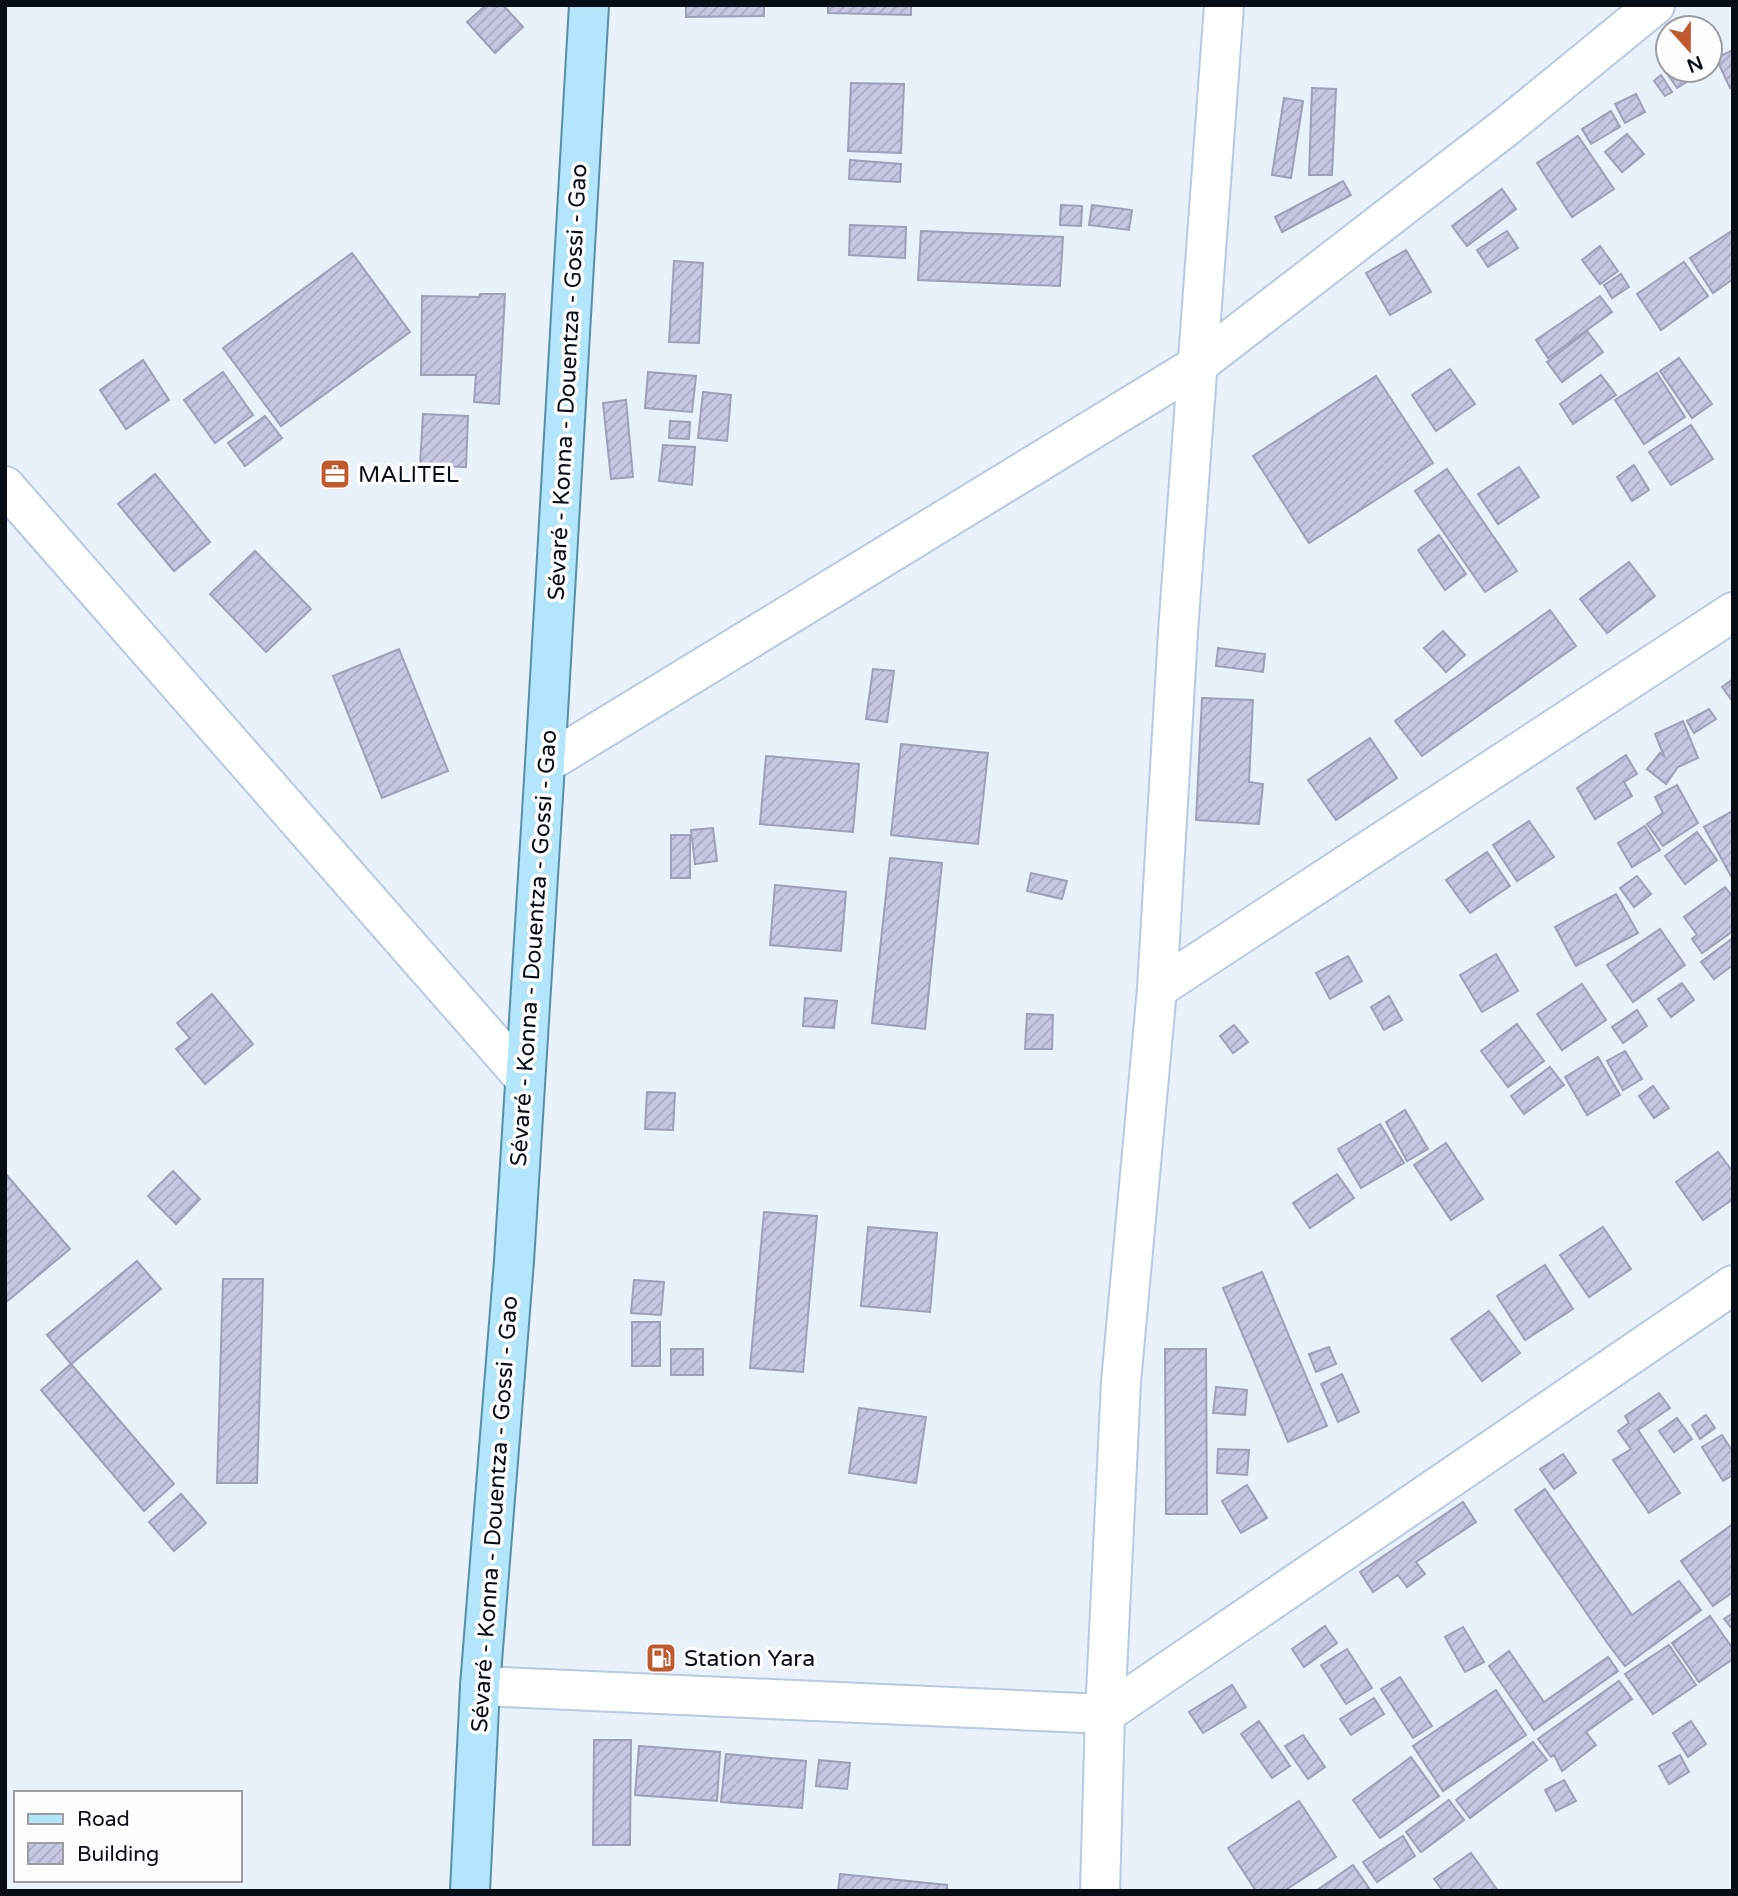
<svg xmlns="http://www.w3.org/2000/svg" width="1738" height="1896" font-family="'Varela Round',sans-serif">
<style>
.building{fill:url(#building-hatch);stroke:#9e9fb9;stroke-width:2}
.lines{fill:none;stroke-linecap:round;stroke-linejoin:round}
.minor-casing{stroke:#b7cae1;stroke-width:42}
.major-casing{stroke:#5690a8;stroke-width:42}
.minor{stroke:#fff;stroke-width:38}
.major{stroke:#b3e6fa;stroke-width:38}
.labels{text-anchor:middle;stroke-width:7;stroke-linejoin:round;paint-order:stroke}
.street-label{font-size:23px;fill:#070d15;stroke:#fdfdfd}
.poi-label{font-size:23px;fill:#070d15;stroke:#fdfdfd;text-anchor:start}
</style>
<defs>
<pattern id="building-hatch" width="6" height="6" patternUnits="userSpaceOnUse" patternTransform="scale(1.75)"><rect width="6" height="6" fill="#c6c7e2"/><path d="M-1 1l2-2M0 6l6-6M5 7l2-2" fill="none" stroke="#a9aac1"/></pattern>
</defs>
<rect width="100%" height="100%" fill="#e9f1fa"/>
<g class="building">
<polygon points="486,5 503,5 523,27 495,53 467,22"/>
<polygon points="686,5 764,5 764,16 686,17"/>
<polygon points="828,5 911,5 911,15 828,13"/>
<polygon points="1733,50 1733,86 1730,88 1716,58"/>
<polygon points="1669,70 1706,70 1677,88 1666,72"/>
<polygon points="1661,75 1672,92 1665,96 1654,81"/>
<polygon points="851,83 904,84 901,153 848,151"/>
<polygon points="1312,88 1336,89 1332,175 1309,175"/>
<polygon points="1636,94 1645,112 1625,123 1615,104"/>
<polygon points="1284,98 1303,101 1291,178 1272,175"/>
<polygon points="1611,111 1620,127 1591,144 1582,129"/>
<polygon points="1627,134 1644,154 1622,172 1605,152"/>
<polygon points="1578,136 1614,189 1572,217 1537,163"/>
<polygon points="850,160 901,164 900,182 849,179"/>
<polygon points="1343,181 1351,195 1282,232 1275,217"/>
<polygon points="1502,189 1516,209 1467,246 1452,226"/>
<polygon points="1061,205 1082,206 1081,226 1060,225"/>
<polygon points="1092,205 1132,210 1129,230 1089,225"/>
<polygon points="850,225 906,227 905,258 849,255"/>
<polygon points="1733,230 1733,279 1713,293 1690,258"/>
<polygon points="921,231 1063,237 1060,286 918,280"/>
<polygon points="1507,231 1518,248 1488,267 1477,250"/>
<polygon points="1600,246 1618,271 1600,284 1582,260"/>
<polygon points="1406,250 1431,292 1390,315 1366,273"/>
<polygon points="352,253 410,332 281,426 223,348"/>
<polygon points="674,261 703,263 699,343 669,342"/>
<polygon points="1684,262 1708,296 1661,330 1637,294"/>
<polygon points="1621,274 1629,287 1612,298 1604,285"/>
<polygon points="480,294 505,294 499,404 474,402 476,375 421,375 422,296 479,297"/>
<polygon points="1600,296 1612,312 1548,358 1536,340"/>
<polygon points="1587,331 1603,352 1562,382 1547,362"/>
<polygon points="1679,358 1712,404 1692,418 1660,371"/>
<polygon points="143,360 169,400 126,429 100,390"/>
<polygon points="1450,369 1475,404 1436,431 1412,395"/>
<polygon points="223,372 253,415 215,443 184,400"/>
<polygon points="648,372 696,376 692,412 645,408"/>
<polygon points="1657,373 1685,417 1644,444 1615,400"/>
<polygon points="1601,375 1616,395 1573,424 1560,404"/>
<polygon points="1376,376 1433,463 1309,543 1253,456"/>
<polygon points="703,392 731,395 727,441 698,438"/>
<polygon points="626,400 633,477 611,479 603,403"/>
<polygon points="423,414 468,416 466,467 420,466"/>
<polygon points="265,416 282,438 245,466 228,443"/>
<polygon points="670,421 690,422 689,439 669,438"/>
<polygon points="1691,425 1713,459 1671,485 1649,452"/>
<polygon points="663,445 695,447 692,485 659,481"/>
<polygon points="1634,465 1649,490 1632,501 1617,477"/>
<polygon points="1519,467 1539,497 1498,524 1478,494"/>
<polygon points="1447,469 1517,571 1485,592 1415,491"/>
<polygon points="155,474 210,542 174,571 118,504"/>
<polygon points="1439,535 1466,574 1445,590 1418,550"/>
<polygon points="255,551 311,609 266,652 210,594"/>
<polygon points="1629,562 1655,596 1607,633 1580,599"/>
<polygon points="1550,610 1576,646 1422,756 1395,721"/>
<polygon points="1443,631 1465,655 1446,672 1424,648"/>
<polygon points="1218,648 1265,654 1263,672 1216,666"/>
<polygon points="399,649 448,771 382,798 333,676"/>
<polygon points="873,669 894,671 887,722 866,719"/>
<polygon points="1733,679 1733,702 1722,687"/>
<polygon points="1202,698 1253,700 1249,782 1263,784 1259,824 1196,820"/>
<polygon points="1709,709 1716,719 1694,733 1687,721"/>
<polygon points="1683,721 1698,758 1678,767 1666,784 1647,769 1660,753 1664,756 1655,734"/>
<polygon points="1370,738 1397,778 1336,820 1308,780"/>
<polygon points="901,744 988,753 978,844 891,835"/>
<polygon points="1626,755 1637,774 1624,782 1632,796 1595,819 1577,788"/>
<polygon points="766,756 859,764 853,832 760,824"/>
<polygon points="1677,785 1698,823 1663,846 1647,824 1663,813 1655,797"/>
<polygon points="1731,812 1733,816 1732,878 1704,827"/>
<polygon points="1529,821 1554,857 1517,881 1493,845"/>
<polygon points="1645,826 1660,850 1632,867 1618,843"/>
<polygon points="713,828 717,861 695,864 691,830"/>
<polygon points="1697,832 1717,860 1685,884 1665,856"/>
<rect x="671" y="835" width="19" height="43"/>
<polygon points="1487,852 1510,886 1470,913 1446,880"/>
<polygon points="890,858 942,863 925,1029 872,1023"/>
<polygon points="1031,873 1067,881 1062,899 1027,891"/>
<polygon points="1637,876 1651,894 1634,907 1620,888"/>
<polygon points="775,885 846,892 841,951 770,945"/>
<polygon points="1725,887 1733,897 1733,931 1702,953 1692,939 1697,935 1684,917"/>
<polygon points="1616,894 1638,933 1576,966 1555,927"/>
<polygon points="1660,929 1685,965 1633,1002 1607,965"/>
<polygon points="1733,938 1733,965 1714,979 1701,962"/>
<polygon points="1496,954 1518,991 1482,1012 1460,975"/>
<polygon points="1348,956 1362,981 1330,999 1316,973"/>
<polygon points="1682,983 1694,1000 1671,1017 1658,999"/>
<polygon points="1582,984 1606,1020 1562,1050 1537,1014"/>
<polygon points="212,994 253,1044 205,1084 176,1049 190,1038 177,1023"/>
<polygon points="1389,996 1402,1020 1384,1030 1371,1007"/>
<polygon points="805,998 837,1001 834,1028 803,1026"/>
<polygon points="1637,1010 1647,1026 1623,1043 1612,1027"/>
<polygon points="1027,1014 1053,1015 1052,1049 1025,1049"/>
<polygon points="1517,1024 1544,1061 1508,1087 1481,1051"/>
<polygon points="1234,1025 1248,1042 1233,1053 1220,1036"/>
<polygon points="1625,1051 1642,1079 1623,1090 1607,1061"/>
<polygon points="1598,1057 1620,1095 1587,1115 1565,1077"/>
<polygon points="1550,1067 1564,1085 1524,1114 1511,1096"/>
<polygon points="1653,1086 1669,1108 1654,1118 1639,1096"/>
<polygon points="647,1092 675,1093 673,1130 645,1129"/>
<polygon points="1405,1110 1428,1149 1407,1161 1386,1122"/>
<polygon points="1380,1124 1404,1163 1361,1188 1338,1149"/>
<polygon points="1446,1143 1483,1199 1451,1220 1414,1165"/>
<polygon points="1718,1152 1733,1172 1733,1199 1703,1220 1676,1182"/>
<polygon points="173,1171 200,1199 176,1224 148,1196"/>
<polygon points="5,1173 70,1249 5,1303"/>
<polygon points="1337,1174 1354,1198 1310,1228 1293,1203"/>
<polygon points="764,1212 817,1216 803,1372 750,1368"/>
<polygon points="868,1227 937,1233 930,1312 861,1306"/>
<polygon points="1603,1227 1631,1269 1589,1297 1560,1255"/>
<polygon points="137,1261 161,1289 71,1364 47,1335"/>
<polygon points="1545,1265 1573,1309 1525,1340 1497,1296"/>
<polygon points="1262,1272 1327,1426 1288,1442 1223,1288"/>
<polygon points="223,1279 263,1279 257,1483 217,1483"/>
<polygon points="634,1280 664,1282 661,1315 631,1313"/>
<polygon points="1489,1311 1520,1353 1482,1381 1451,1339"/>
<rect x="632" y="1322" width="28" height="44"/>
<polygon points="1329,1347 1336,1364 1316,1372 1309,1354"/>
<rect x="671" y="1349" width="32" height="26"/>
<polygon points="1165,1349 1206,1349 1207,1514 1166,1514"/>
<polygon points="71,1364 174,1484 144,1511 41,1390"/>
<polygon points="1342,1374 1359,1412 1338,1422 1321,1384"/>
<polygon points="1216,1387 1247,1390 1245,1415 1213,1413"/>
<polygon points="1659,1393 1670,1408 1638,1430 1680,1493 1649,1513 1613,1460 1631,1449 1618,1431 1629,1423 1625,1416"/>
<polygon points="859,1408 926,1417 916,1483 849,1473"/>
<polygon points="1706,1415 1715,1428 1700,1439 1692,1425"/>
<polygon points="1677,1418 1692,1439 1674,1452 1659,1431"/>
<polygon points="1722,1435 1733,1452 1733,1475 1723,1481 1702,1447"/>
<polygon points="1218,1449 1249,1450 1247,1475 1217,1473"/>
<polygon points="1563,1454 1576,1473 1554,1489 1540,1469"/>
<polygon points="1247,1485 1267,1518 1241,1533 1222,1501"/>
<polygon points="1545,1489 1632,1615 1679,1581 1701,1610 1625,1666 1608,1644 1515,1510"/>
<polygon points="181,1494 206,1523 174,1551 149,1522"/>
<polygon points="1463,1502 1476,1522 1416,1562 1425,1574 1407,1587 1398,1575 1373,1592 1360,1572"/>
<polygon points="1733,1524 1733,1592 1713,1606 1681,1561"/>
<polygon points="1733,1613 1733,1630 1724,1619"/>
<polygon points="1710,1616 1733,1649 1733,1659 1699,1682 1672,1643"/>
<polygon points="1325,1626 1337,1643 1304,1667 1292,1649"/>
<polygon points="1463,1627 1484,1662 1465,1672 1445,1637"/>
<polygon points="1669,1645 1696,1685 1653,1714 1625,1674"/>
<polygon points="1347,1649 1372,1688 1346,1704 1321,1665"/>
<polygon points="1509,1651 1544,1702 1608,1657 1618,1671 1534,1730 1489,1666"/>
<polygon points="1400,1677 1432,1726 1413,1738 1381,1689"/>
<polygon points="1619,1681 1632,1699 1586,1732 1596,1745 1562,1771 1554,1755 1551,1757 1538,1739"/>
<polygon points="1232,1685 1246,1707 1203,1733 1189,1712"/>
<polygon points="1496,1690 1526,1735 1443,1791 1413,1746"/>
<polygon points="1374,1698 1384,1714 1351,1735 1340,1719"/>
<polygon points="1259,1721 1290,1766 1272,1778 1241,1734"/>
<polygon points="1691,1721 1706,1744 1688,1757 1673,1733"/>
<polygon points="1303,1735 1325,1767 1308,1779 1285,1746"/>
<polygon points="594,1740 631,1740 630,1845 593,1845"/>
<polygon points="1533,1742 1547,1760 1470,1818 1456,1800"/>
<polygon points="639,1746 720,1752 717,1801 635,1795"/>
<polygon points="726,1754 806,1761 802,1808 721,1802"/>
<polygon points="1680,1755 1689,1772 1669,1784 1659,1766"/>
<polygon points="1411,1757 1439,1796 1380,1838 1353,1800"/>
<polygon points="819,1760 850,1763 847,1789 816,1786"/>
<polygon points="1564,1780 1576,1801 1556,1811 1545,1790"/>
<polygon points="1449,1800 1464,1820 1421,1852 1406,1832"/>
<polygon points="1299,1801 1336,1857 1284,1891 1256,1891 1228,1848"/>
<polygon points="1403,1836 1415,1856 1377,1882 1363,1862"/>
<polygon points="1471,1853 1498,1891 1443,1891 1434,1879"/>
<polygon points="1353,1865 1371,1891 1316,1891"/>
<polygon points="840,1874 947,1885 947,1891 838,1891"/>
</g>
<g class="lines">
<g class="minor-casing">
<g id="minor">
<polyline points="5,486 525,1079"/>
<polyline points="545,764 1196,366 1507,126 1655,5"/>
<polyline points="1157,989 1733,612"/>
<polyline points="480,1686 1105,1714 1733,1285"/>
<polyline points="1100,1891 1105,1714 1121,1382 1157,989 1178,632 1224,5"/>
</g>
</g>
<g class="major-casing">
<polyline id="major" points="470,1891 480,1686 514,1261 545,764 589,5"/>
</g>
<use href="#minor" class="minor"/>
<use href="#major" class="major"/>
</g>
<defs>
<g id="office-square" transform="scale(1.575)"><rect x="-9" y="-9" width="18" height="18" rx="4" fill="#c0592d" stroke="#fdfdfd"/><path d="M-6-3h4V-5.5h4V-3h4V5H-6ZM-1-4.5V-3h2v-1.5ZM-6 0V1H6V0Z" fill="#fff"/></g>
<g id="fuel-square" transform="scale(1.575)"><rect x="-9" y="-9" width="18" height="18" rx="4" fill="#c0592d" stroke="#fdfdfd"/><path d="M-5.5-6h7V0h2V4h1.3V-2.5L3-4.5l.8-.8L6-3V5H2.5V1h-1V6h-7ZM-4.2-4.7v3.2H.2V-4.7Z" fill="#fff"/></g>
</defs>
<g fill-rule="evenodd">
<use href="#office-square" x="335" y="474"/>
<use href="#fuel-square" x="661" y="1658"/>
</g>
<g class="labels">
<g class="street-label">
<text transform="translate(567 382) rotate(-87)" y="8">Sévaré - Konna - Douentza - Gossi - Gao</text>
<text transform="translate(533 948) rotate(-86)" y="8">Sévaré - Konna - Douentza - Gossi - Gao</text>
<text transform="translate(494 1514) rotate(-86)" y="8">Sévaré - Konna - Douentza - Gossi - Gao</text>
</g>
<g class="poi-label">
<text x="358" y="482">MALITEL</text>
<text x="684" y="1666">Station Yara</text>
</g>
</g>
<rect width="1738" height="1896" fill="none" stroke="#070d15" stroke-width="14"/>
<rect x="14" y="1791" width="228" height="91" fill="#fdfdfd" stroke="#9b9da0" stroke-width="2"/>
<rect x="28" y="1814" width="35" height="10" fill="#b3e6fa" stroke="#9b9da0" stroke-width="2"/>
<text x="77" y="1826" font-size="21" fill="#070d15">Road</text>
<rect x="28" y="1843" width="35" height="21" fill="url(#building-hatch)" stroke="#9b9da0" stroke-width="2"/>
<text x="77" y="1861" font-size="21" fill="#070d15">Building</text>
<g transform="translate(1689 49) rotate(159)"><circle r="33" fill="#fdfdfd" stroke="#9b9da0" stroke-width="2"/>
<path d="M0-5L12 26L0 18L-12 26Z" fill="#c0592d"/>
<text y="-10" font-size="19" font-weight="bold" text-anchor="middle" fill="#070d15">N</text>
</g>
</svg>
